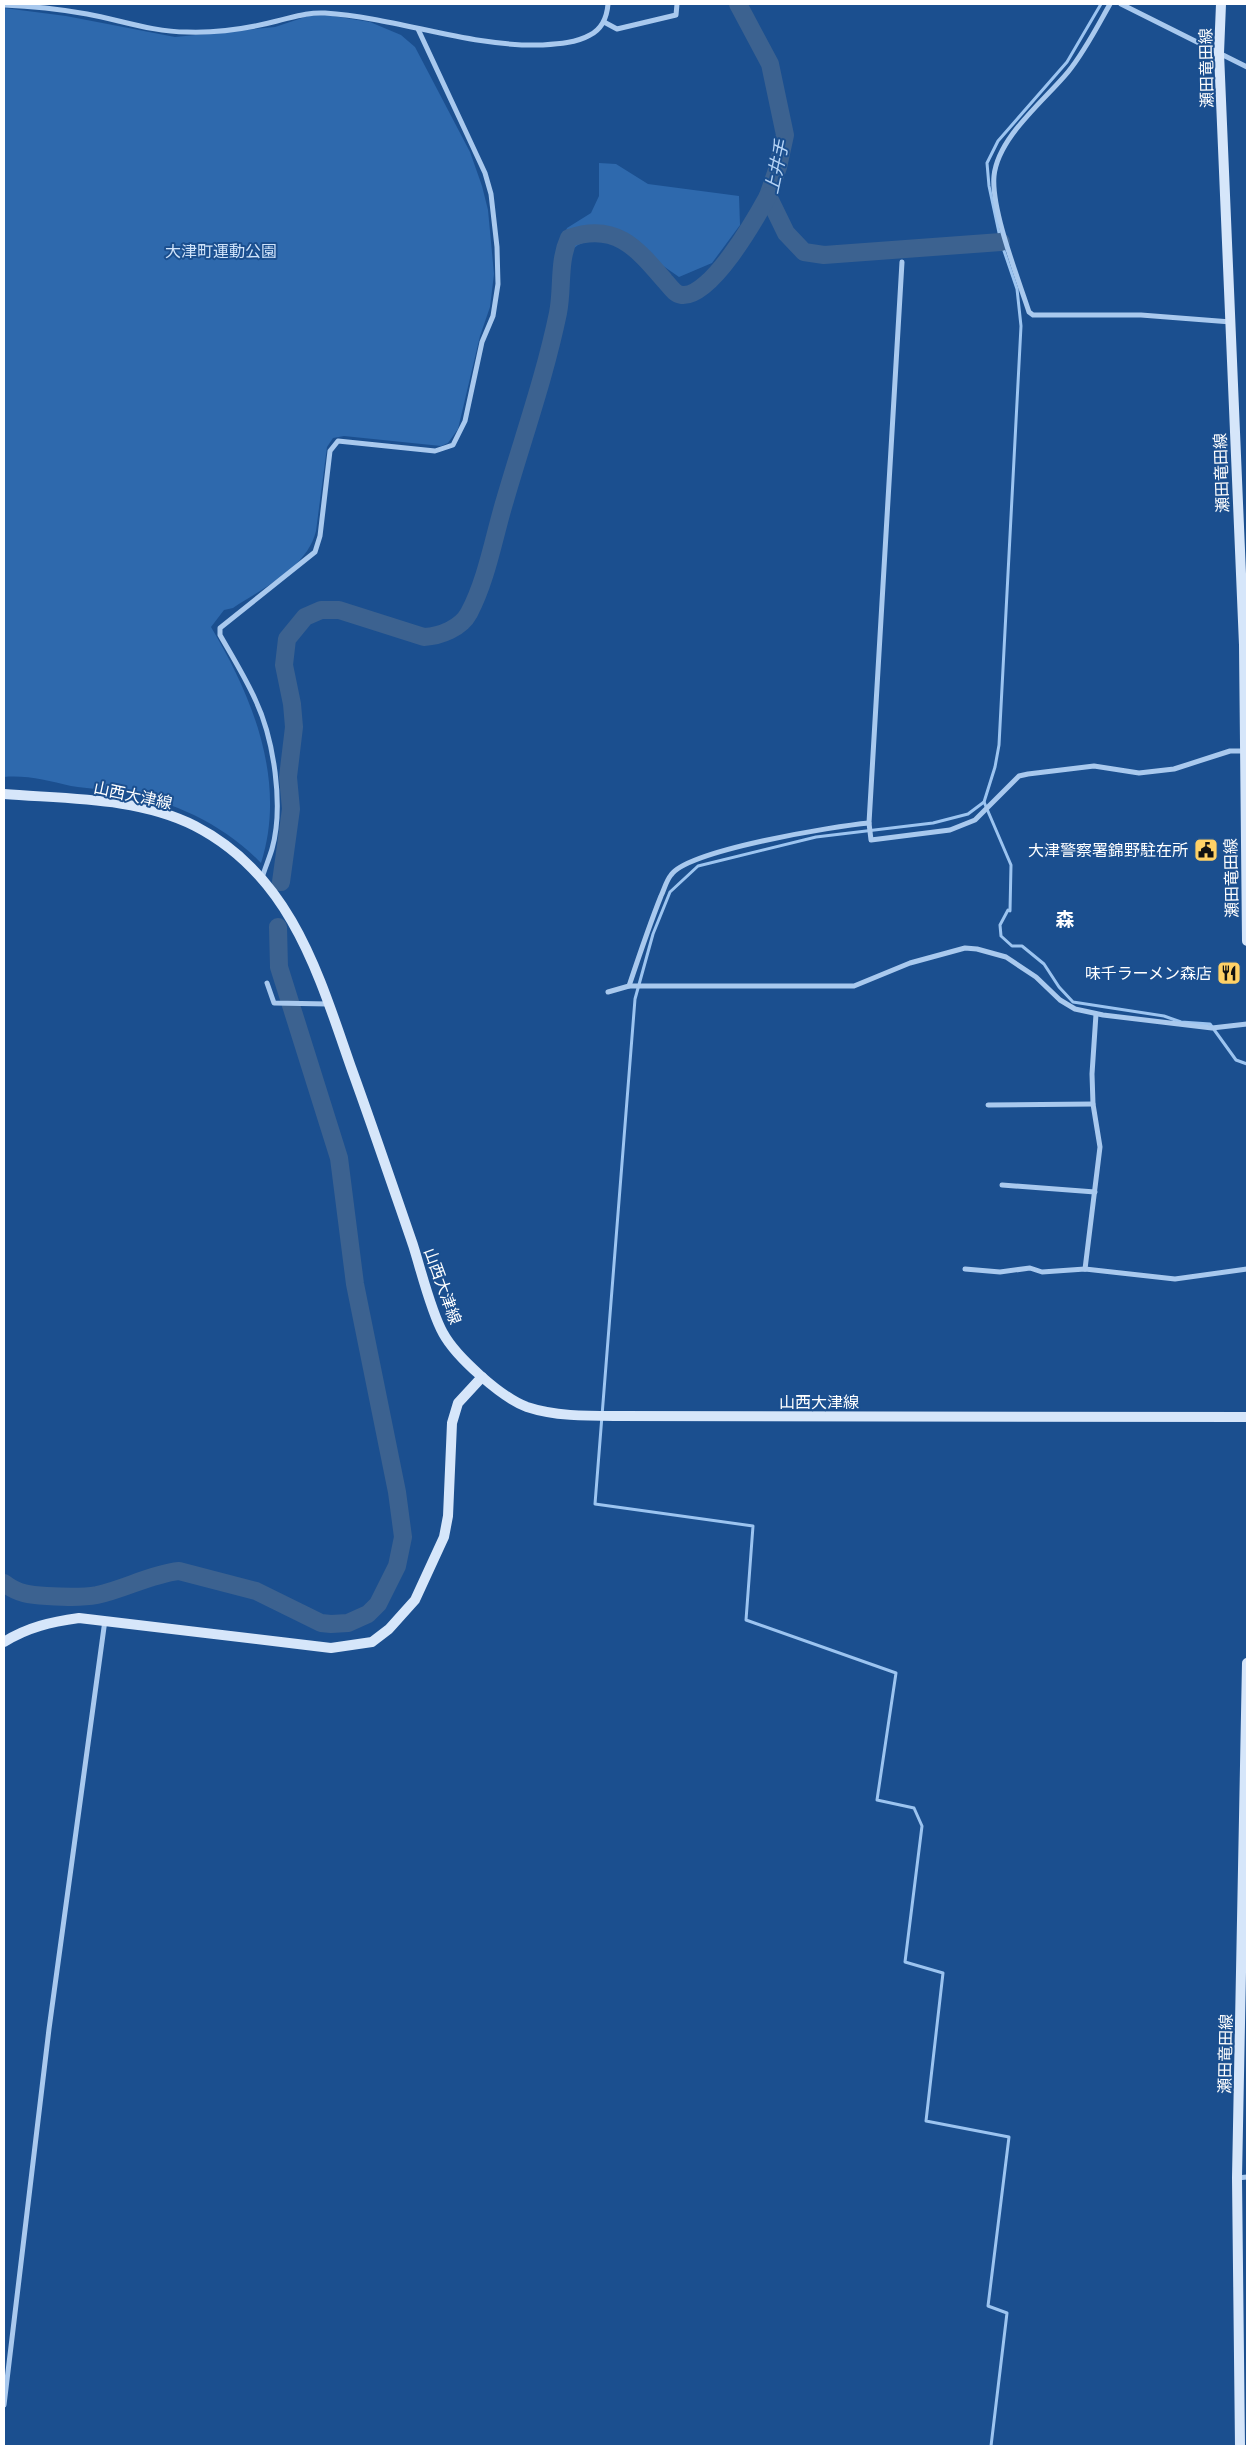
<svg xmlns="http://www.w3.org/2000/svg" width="1251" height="2450" font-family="Overpass,'Noto Sans JP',sans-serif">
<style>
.green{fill:#2e69ad}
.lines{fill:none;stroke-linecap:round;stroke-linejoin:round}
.stream{stroke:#9cc4f0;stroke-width:3}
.river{stroke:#3c6290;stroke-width:18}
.street{stroke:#a9c9ee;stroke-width:5}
.secondary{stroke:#d6e6fa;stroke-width:10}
.labels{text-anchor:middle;stroke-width:4;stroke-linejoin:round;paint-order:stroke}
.street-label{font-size:16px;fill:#fff;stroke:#1b4f8f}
.park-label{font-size:16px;fill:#cfe3fa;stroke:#1b4f8f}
.poi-label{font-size:16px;fill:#fff;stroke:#1b4f8f;text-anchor:end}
.water-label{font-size:18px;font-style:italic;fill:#b5d3f5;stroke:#1b4f8f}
.quarter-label{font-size:19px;font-weight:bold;fill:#fff;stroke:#1b4f8f}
</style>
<rect width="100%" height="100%" fill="#1b4f8f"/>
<g class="green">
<path d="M4,8l62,8 109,21 100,-10 33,-11 19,-1 43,7 31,13 14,12 55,105 12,34 6,24 6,64 -4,33 -10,29 -22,93 -10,14 -7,3 -97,-10 -11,2 -6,9 -11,84c-9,37 -53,57 -83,77l-9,2 -13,17c42,70 76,155 50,236 -37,-38 -85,-61 -137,-70 -17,-4 -35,-4 -53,-7 -23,-5 -43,-11 -67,-9z"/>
<polygon points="599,163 616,164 648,184 739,196 740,225 712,263 679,277 639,249 621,242 590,240 578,245 554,264 567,228 591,213 599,196"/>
</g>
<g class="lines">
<g class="stream">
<polyline points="1101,4 1067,62 998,141 987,163 989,186 1001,242 1017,289 1021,326 999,745 995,767 984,802 1011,865 1010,911 1008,910 1000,925 1001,936 1012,946 1022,946 1044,964 1059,987 1073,1002 1164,1016 1181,1022 1210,1024 1236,1060 1247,1064"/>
<polyline points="984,802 968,814 933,823 816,837 698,866 670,892 653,934 635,999 595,1504 753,1526 746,1620 896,1673 877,1800 914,1808 922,1826 905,1962 943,1973 926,2121 1009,2137 988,2306 1007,2313 991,2446"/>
</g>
<g class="river">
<polyline points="738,4 770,64 785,135 778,167 768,196 786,233 804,252 824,255 1001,242"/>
<path d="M281,882l10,-73 -3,-32 6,-50 -2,-23 -8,-39 3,-26 18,-22 16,-7h18l85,27c17,-1 37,-9 45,-24 18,-34 25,-77 36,-113 18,-62 40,-124 53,-187 5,-25 0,-51 11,-75 46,-16 67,9 96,43 5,5 9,13 17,14 29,3 74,-77 86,-99"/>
<path d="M4,1583c14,11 26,12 43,13 17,1 34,2 50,-1 28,-6 54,-21 82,-24l77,20 65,32 10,1 17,-1 20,-9 10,-10 19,-38 6,-29 -6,-45 -42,-208 -16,-126 -60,-191 -1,-40"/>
</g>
<g class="street">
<path d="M1110,4c-13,23 -25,47 -42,68 -24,29 -70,65 -74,104 -3,34 24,102 35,136l4,3h108l90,7"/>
<polyline points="1121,4 1247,67"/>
<path d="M4,5c27,1 55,4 83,9 33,6 66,18 100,18 29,1 63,-4 90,-11 17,-4 31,-9 48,-8 74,5 143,34 217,32 16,-1 34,-2 48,-10 12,-6 17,-19 18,-31"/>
<polyline points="604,22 617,29 676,15 677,4"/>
<polyline points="902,262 869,823 871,840 950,830 975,820 1019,776 1028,774 1094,766 1139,773 1174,769 1230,751 1245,751"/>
<path d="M262,878c3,-10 7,-19 10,-29 12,-43 2,-110 -17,-150 -10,-22 -23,-43 -35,-64v-7l95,-76 5,-16 10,-85 8,-10 97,10 18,-6 12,-24 17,-79 11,-26 5,-32 -1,-37 -6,-53 -6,-21 -67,-144"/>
<polyline points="267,983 274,1003 328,1004"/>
<path d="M629,986c10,-30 20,-60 32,-90 3,-6 5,-15 10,-21 17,-25 164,-49 198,-52"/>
<polyline points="608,992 629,986 854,986 910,963 965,948 977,949 1006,957 1036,977 1060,1000 1075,1009 1103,1015 1212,1028 1247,1024"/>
<polyline points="988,1105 1093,1104"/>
<polyline points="1002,1185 1095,1192"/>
<polyline points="965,1269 1000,1272 1030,1268 1042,1272 1085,1269 1175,1279 1247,1269"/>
<polyline points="1085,1269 1100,1147 1093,1104 1092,1074 1096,1014"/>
<polyline points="1237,2178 1247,2177"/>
<polyline points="4,2405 49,2029 105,1620"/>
</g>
<g class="secondary">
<polyline points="1221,4 1219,53 1244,645 1247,941"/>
<path d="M4,794c62,5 134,3 191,32 97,50 124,150 157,244 21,58 41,117 61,175 8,25 18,67 30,88 13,24 59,65 84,74 27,9 59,9 87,9l633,1"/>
<path d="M4,1642c24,-15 47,-20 75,-24l252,30 41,-6 17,-13 26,-29 29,-63 4,-21 4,-93 6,-20 24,-26"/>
<polyline points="1240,2446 1237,2178 1247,1663"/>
</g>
</g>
<defs>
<g id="civic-square" transform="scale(1.25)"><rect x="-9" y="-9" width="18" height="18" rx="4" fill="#ffd166" stroke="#1b4f8f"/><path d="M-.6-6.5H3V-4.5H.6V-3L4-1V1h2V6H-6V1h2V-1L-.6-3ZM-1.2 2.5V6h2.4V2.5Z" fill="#111"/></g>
<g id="restaurant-square" transform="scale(1.25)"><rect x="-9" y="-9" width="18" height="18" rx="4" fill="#ffd166" stroke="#1b4f8f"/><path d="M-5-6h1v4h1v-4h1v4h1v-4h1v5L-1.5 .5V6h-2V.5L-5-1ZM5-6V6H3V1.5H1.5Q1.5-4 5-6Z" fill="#111"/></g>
</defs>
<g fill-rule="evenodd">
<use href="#civic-square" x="1206" y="850"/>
<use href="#restaurant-square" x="1229" y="973"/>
</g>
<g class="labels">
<g class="street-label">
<text transform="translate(1206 68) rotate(-91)" y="6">瀬田竜田線</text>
<text transform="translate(1221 473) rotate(-92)" y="6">瀬田竜田線</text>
<text transform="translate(133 795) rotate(12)" y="6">山西大津線</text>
<text transform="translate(1231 878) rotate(-91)" y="6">瀬田竜田線</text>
<text transform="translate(443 1286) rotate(70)" y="6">山西大津線</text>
<text x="819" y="1408">山西大津線</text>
<text transform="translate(1225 2054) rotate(-89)" y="6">瀬田竜田線</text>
</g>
<g class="park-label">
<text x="221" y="257">大津町運動公園</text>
</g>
<g class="poi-label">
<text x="1188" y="856">大津警察署錦野駐在所</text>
<text x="1212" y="979">味千ラーメン森店</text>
</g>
<g class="water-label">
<text transform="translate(777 167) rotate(-78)" y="6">上井手</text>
</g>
<g class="quarter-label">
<text x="1065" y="926">森</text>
</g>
</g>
<rect width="1251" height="2450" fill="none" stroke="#ffffff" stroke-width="10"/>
</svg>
